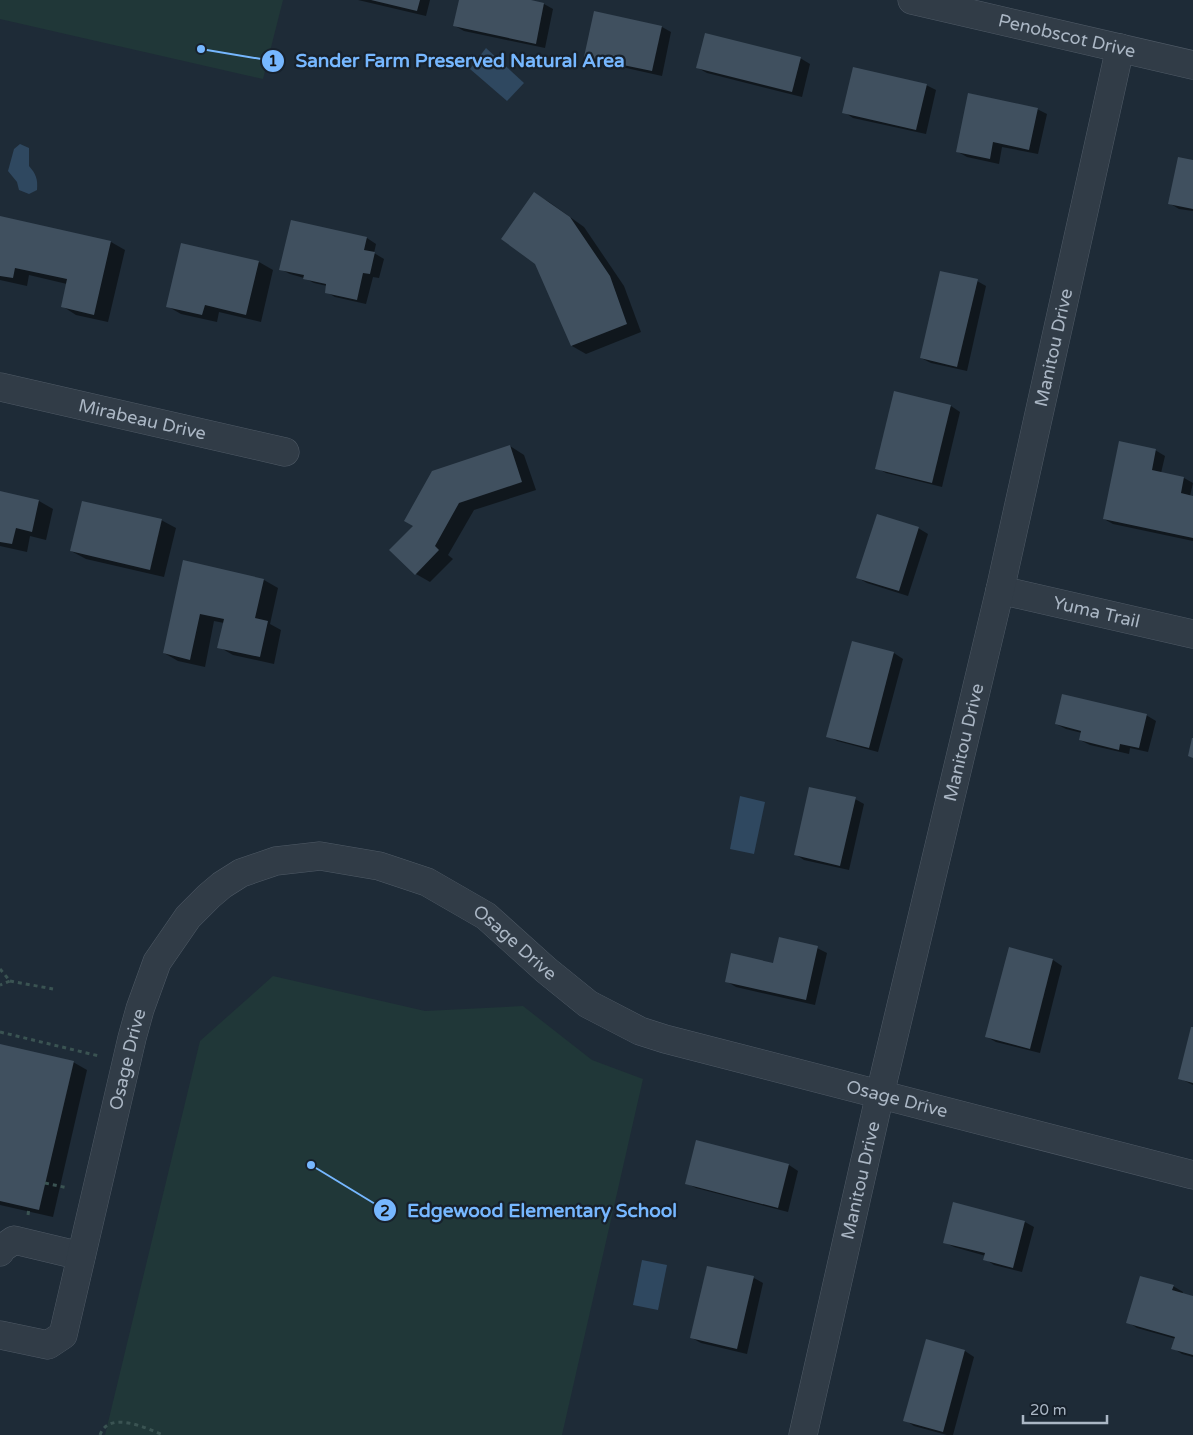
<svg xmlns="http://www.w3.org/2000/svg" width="1193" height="1435" font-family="'Varela Round',sans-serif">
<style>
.green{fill:#203738}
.water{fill:#2f4860}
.shadow{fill:#0007}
.building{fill:#40505f}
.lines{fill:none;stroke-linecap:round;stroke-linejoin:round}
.minor-casing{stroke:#4f5a66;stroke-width:29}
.path{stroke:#3a5352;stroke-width:3;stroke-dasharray:4 4;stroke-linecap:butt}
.minor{stroke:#313c47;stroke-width:28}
.labels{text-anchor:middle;stroke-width:4.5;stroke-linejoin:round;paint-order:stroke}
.street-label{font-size:18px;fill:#abb7c5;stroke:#17212c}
.leader{fill:none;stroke:#76b7ff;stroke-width:2}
.callout-dot{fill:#76b7ff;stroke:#17212c;stroke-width:2}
.mark-label{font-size:15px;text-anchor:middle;font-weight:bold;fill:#111}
.callout-label{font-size:19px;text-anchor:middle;font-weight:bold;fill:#76b7ff;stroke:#17212c;stroke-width:4.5;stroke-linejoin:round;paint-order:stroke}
</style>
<rect width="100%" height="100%" fill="#1e2b37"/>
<g class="green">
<polygon points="0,0 283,0 263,79 0,19"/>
<polygon points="273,976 425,1011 523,1006 592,1060 643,1079 562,1435 105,1435 200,1041"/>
</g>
<g class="water">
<polygon points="486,48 524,83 507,101 470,69"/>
<path d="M20,144l9,4v18c7,8 9,13 8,24l-8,4 -10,-4 -2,-8 -9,-11 6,-22z"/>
<polygon points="740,796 765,802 754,854 730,849"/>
<polygon points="642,1260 667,1265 658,1310 633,1305"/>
</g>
<g class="shadow">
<polygon points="358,0 430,0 426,16"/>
<polygon points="460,0 525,0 544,4 553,9 545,48 464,31 455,26"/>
<polygon points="662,27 671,32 662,76 595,61 585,56"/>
<polygon points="800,58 810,64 802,97 707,73 698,68"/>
<polygon points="926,85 936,90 926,134 853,118 844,112"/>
<polygon points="1037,109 1047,114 1038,154 1002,147 999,164 967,157 958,152"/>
<polygon points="1193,161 1193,211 1179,209 1169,203"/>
<polygon points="535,194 549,202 584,227 624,286 641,332 586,354 572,346"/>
<polygon points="0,217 111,242 125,250 108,322 76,315 62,306 67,284 29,275 27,286 0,280"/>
<polygon points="367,238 376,244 374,253 384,259 379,278 373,277 366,304 335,297 326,292 327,286 314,283 304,278 290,274 280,269"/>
<polygon points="259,262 273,270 261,322 219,312 217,322 181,314 167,306"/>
<polygon points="977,281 986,286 967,371 931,363 921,358"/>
<polygon points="951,406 960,412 942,487 886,473 877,468"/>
<polygon points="510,446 524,455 536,490 474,510 448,555 453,559 430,582 416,574 391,550"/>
<polygon points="1155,450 1165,456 1161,473 1184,478 1193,483 1190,496 1193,497 1193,541 1113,524 1104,519"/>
<polygon points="0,492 39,501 53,509 46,540 30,536 27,552 0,546"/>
<polygon points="161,520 176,528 164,577 86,559 71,551"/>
<polygon points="918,528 928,534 908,596 867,583 858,578"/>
<polygon points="184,562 264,580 278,588 270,624 281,630 274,664 233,655 219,647 224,623 214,621 205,667 178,661 164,653"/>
<polygon points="894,653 903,659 878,752 837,741 828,736"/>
<polygon points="1146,715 1156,721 1148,752 1130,748 1129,754 1090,745 1080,740 1082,733 1066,729 1056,724"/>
<polygon points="855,799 864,804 849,870 804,860 795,854"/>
<polygon points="817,948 827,953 815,1005 736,987 726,981"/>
<polygon points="1010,949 1053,960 1062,966 1040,1053 996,1042 987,1037"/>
<polygon points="1193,1029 1193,1085 1179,1078"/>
<polygon points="0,1045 73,1062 87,1070 53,1217 0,1205"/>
<polygon points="697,1142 789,1165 798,1171 788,1212 696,1188 686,1183"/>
<polygon points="1025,1222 1034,1227 1022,1272 994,1265 985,1259 986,1256 954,1247 944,1242"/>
<polygon points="754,1278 763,1283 747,1354 701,1343 692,1338"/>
<polygon points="1173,1286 1183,1292 1182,1294 1193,1297 1193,1357 1182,1354 1173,1348 1176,1339 1137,1328 1128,1322"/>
<polygon points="927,1340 965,1351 974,1357 953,1435 947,1435 914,1426 905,1420"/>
</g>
<g class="building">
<polygon points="371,0 420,0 417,11"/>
<polygon points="459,0 531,0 544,3 536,44 453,26"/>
<polygon points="594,11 662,26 652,71 584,57"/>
<polygon points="705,33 801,57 792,92 696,68"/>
<polygon points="853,67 927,84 916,130 842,113"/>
<polygon points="968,93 1038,108 1029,150 993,142 990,159 956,152"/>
<polygon points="1178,157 1193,160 1193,209 1168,204"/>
<polygon points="534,192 570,217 610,276 627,324 571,346 535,264 501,239"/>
<polygon points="0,216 111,241 94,315 61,307 67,279 15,268 13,278 0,276"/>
<polygon points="291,220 367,237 364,250 375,252 370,274 363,273 357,300 325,293 326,284 303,279 304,275 279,270"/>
<polygon points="181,243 259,261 246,315 205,305 202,315 166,307"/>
<polygon points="940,271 978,279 957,367 920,358"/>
<polygon points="894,391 951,405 932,483 875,469"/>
<polygon points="1119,441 1156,449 1152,470 1184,477 1181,493 1193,496 1193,538 1103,519"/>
<polygon points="510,445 522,482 459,503 435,546 439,550 415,575 389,550 413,526 404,521 432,471"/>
<polygon points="0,491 39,500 32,532 16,528 12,544 0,542"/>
<polygon points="82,501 162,519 150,570 70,551"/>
<polygon points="877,514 919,527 899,591 856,578"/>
<polygon points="183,560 264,579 255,618 268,621 260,657 217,648 224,619 200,614 190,660 163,653"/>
<polygon points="852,641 894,652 869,748 826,737"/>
<polygon points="1062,694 1147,714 1139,748 1120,744 1119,750 1079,740 1081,731 1055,724"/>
<polygon points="1192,738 1193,738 1193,758 1188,756"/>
<polygon points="809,787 856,797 840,866 794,855"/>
<polygon points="779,937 818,946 806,1000 725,982 731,953 773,963"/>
<polygon points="1009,947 1053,959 1030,1049 985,1037"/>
<polygon points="1191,1027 1193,1027 1193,1083 1178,1079"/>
<polygon points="0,1044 74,1061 39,1210 0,1201"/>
<polygon points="696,1140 789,1164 778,1208 685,1184"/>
<polygon points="953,1202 1025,1221 1013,1268 983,1260 985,1253 943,1243"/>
<polygon points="707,1266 754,1276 737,1349 690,1338"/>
<polygon points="1140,1276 1174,1285 1172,1290 1193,1296 1193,1355 1171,1349 1175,1337 1126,1323"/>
<polygon points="926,1339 965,1350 943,1432 903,1421"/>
</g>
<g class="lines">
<g class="minor-casing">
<g id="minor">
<path id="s1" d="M912,0l281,65"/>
<path id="s2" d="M0,387l285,65"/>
<path id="s3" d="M1000,590l193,44"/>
<polyline points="0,1252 1,1249 14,1240 81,1256"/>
<path id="s4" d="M0,1335l48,10 15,-10 69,-297 8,-29 17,-47 31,-45 21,-21 13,-11 19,-12 35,-12 44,-5 59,10 48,16 59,34 60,54 42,34 52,27 25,8 528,136"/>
<path id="s5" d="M803,1435l77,-341 120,-504 120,-542"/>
</g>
</g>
<g class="path">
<polyline points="0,969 10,981 0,985"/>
<polyline points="10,981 53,989"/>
<polyline points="0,1032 99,1056"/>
<polyline points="45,1183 68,1188"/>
<polyline points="28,1215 29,1208"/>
<path d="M100,1435c9,-25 46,-7 63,0"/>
</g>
<use href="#minor" class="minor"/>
</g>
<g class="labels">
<g class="street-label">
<text dy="6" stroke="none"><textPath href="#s1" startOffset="159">Penobscot Drive</textPath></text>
<text dy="6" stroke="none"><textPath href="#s5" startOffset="1116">Manitou Drive</textPath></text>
<text dy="6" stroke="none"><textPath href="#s2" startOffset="146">Mirabeau Drive</textPath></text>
<text dy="6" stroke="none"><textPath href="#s3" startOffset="99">Yuma Trail</textPath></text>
<text dy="6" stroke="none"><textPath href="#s5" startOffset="711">Manitou Drive</textPath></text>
<text dy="6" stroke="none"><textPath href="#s4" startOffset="875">Osage Drive</textPath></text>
<text dy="6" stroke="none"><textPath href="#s4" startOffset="350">Osage Drive</textPath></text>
<text dy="6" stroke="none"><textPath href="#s4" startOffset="1295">Osage Drive</textPath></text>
<text dy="6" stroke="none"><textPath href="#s5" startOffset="261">Manitou Drive</textPath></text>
</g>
</g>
<path class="leader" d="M201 49L273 61M311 1165L385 1210"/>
<g class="callout-dot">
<circle cx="201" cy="49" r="5"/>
<circle cx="311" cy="1165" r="5"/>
<circle cx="273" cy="61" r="12"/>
<circle cx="385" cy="1210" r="12"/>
</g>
<g class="mark-label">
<text x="273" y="66">1</text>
<text x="385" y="1216">2</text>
</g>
<g class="callout-label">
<text x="460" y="67">Sander Farm Preserved Natural Area</text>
<text x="542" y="1217">Edgewood Elementary School</text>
</g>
<path d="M1023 1415v8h84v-8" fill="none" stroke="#abb7c5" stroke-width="2.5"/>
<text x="1030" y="1415" font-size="15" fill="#abb7c5" stroke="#17212c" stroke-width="4" paint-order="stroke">20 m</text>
</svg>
